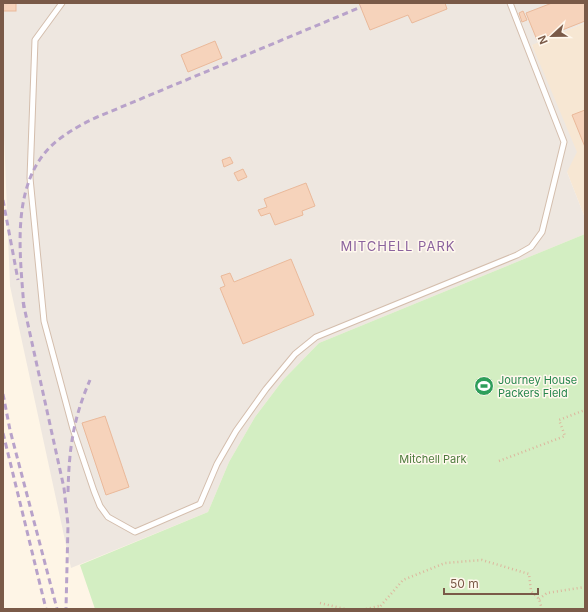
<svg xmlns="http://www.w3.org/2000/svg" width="588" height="612" font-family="Inter,sans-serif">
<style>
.residential{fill:#f7e7d3}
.industrial{fill:#eee7e0}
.green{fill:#d3eec2}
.building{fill:#f6d3bb;stroke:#eab99a}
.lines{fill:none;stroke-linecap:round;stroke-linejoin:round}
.lane-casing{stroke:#d4bead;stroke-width:7}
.path{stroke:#dcb69d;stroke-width:2.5;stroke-dasharray:1 3;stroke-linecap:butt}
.lane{stroke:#fff;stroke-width:5}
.rail{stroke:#b8a2ca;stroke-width:3;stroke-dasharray:6 4;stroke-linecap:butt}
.labels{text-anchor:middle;stroke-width:3;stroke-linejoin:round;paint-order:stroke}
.leisure-label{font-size:11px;fill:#27864d;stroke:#fff8ee;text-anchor:start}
.park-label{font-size:11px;fill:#4d7b3c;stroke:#fff8ee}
.quarter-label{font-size:13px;letter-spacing:1px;fill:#8b639e;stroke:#fff8ee}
</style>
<rect width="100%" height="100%" fill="#fef5e6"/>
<polygon class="residential" points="585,23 585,218 567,172 532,44"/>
<polygon class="industrial" points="3,3 585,3 585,23 532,45 577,152 567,172 585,218 585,234 319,343 283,380 255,417 229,462 208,512 71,568 10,286 3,110"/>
<polygon class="green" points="585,234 585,609 95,609 80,565 208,512 229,462 255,417 283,380 319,343"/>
<g class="building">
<rect x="3" y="3" width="13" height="8"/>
<polygon points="359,3 445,3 447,9 412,23 408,15 370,30"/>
<polygon points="552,3 585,3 585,21 537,40 526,13"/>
<polygon points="523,11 527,20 522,22 519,13"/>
<polygon points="215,41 222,58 188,72 181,55"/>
<polygon points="585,110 585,147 572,115"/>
<polygon points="230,157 233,163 224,167 222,160"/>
<polygon points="243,169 247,177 238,181 234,173"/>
<polygon points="306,183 315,206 302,211 303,215 275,225 270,213 261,216 258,210 267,207 264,199"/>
<polygon points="291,259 314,315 243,344 220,288 225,286 221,276 230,273 234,282"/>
<polygon points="105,416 129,487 106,495 82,423"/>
</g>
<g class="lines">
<g class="lane-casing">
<polyline id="lane" points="62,3 35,40 30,178 44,321 73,429 94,491 100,506 108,517 135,532 200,504 217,464 236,431 266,389 295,354 316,337 517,255 531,247 542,232 564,142 510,3"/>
</g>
<g class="path">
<polyline points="499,461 565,436 559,420 585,410"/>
<polyline points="539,599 547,593 585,587"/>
<polyline points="320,603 345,609"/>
<polyline points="366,609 379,606"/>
<polyline points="378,609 403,580 445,563 482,560 529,574 531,591 539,599 542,609"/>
</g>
<use href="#lane" class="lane"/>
<g class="rail">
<polyline points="3,200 18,280"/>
<polyline points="23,302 64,488 68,525 66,609"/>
<path d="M24,308c-4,-56 -15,-129 34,-168 12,-9 24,-16 37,-22l266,-111"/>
<polyline points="3,394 10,430 57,609"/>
<polyline points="3,433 46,609"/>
<path d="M68,492c1,-43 5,-73 22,-112"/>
</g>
</g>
<defs>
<g id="stadium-disc" transform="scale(1)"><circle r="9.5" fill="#2e9e5b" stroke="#fff8ee"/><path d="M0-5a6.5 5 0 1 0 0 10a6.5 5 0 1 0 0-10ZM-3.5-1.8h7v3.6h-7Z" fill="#fff"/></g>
</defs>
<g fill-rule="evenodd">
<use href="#stadium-disc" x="484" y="386"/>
</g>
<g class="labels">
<g class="leisure-label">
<text x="498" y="384">Journey House<tspan x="498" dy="13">Packers Field</tspan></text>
</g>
<g class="park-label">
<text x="433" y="463">Mitchell Park</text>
</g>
<g class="quarter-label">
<text x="398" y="251">MITCHELL PARK</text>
</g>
</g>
<rect width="588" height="612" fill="none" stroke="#7a5a48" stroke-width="8"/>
<g transform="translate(552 36) rotate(248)" stroke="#fff8ee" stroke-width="3" paint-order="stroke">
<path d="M0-3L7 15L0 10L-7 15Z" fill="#7a5a48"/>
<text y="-6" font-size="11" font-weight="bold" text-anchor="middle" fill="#7a5a48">N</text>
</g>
<path d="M444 588v6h94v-6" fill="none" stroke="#7a5a48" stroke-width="2"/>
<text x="450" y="588" font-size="12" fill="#7a5a48" stroke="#fff8ee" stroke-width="3" paint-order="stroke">50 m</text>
</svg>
